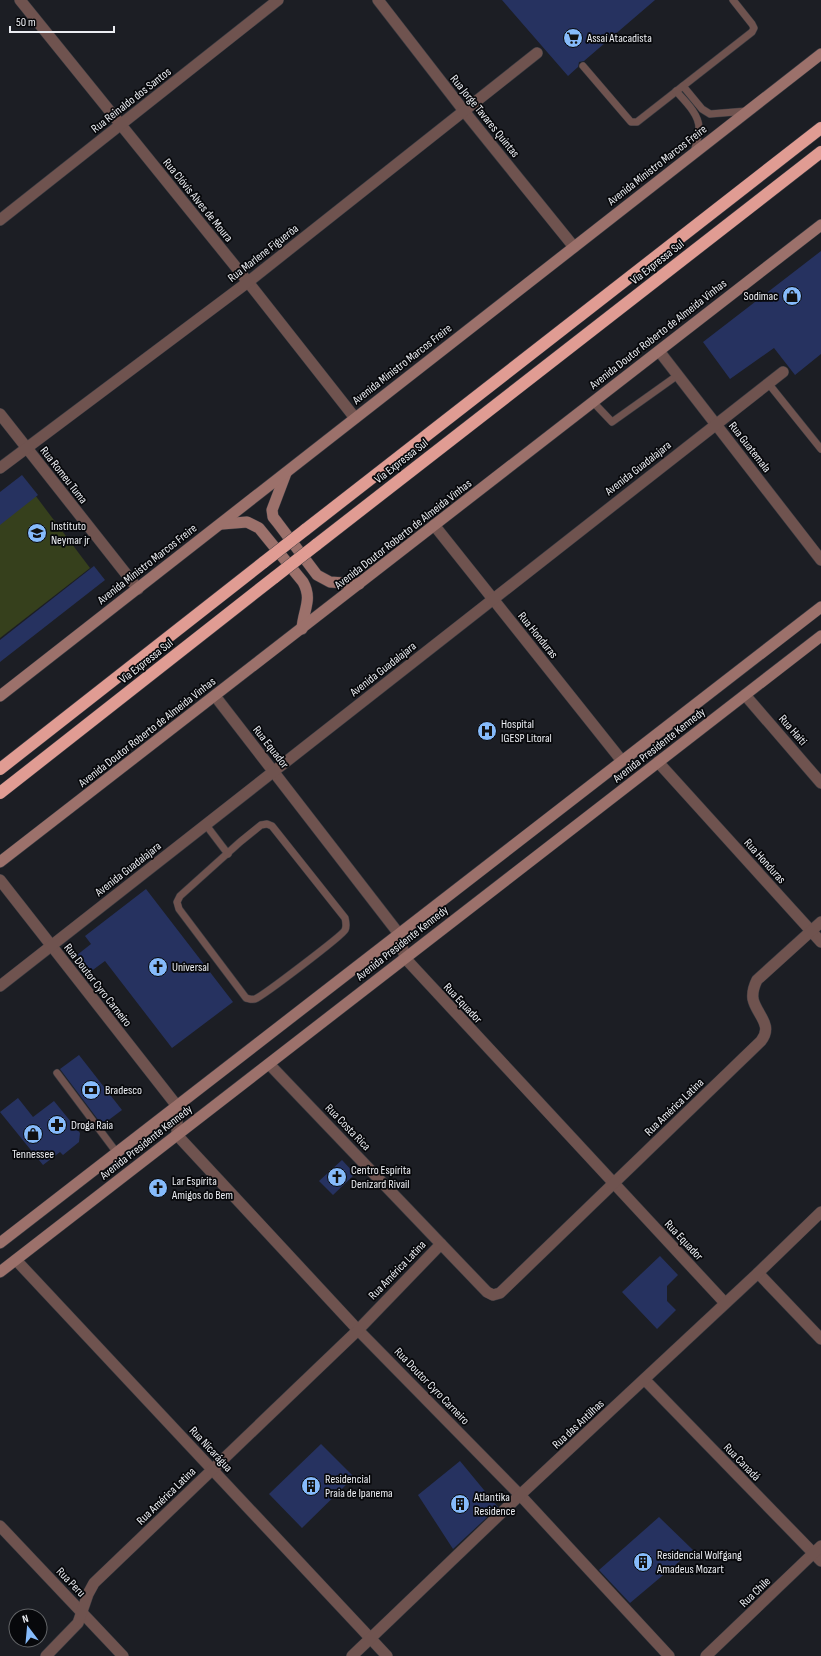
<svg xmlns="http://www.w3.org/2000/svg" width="821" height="1656" font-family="'Sofia Sans Condensed',sans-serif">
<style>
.green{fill:#36401c}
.building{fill:#263260}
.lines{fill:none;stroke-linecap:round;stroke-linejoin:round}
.service-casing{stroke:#393b41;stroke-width:8}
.minor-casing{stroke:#393b41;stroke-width:12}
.secondary-casing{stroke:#393b41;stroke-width:12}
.motorway-casing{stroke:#393b41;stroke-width:13}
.service{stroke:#6f534f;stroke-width:7}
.minor{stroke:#6f534f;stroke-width:11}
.secondary{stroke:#9c716b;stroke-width:11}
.motorway{stroke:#e09c93;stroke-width:12}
.motorway-bridge-casing{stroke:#393b41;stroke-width:13;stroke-linecap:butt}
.motorway-bridge{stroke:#e09c93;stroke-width:12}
.labels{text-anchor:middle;stroke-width:3.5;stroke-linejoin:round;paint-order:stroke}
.poi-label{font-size:12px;fill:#ebedf2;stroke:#07080b;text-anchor:start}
.street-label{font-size:12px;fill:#ebedf2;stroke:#07080b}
</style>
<rect width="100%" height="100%" fill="#1c1e24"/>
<polygon class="green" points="29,487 90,568 0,638 0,510"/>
<g class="building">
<polygon points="502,0 655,0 584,61 579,62 578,67 568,76"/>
<polygon points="821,251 821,354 795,375 774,348 730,379 703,342"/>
<polygon points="22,475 38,495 0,525 0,492"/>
<polygon points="94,566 105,580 0,662 0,640"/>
<polygon points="146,889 233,1002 172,1048 105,961 90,972 77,955 91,944 85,936"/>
<polygon points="79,1055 122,1110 102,1125 60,1069"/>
<polygon points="18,1098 33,1117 54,1101 80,1133 79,1142 63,1155 60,1152 43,1165 0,1112"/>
<polygon points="342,1160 355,1174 333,1195 319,1181"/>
<polygon points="660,1256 678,1275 667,1286 667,1301 676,1310 657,1329 622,1292"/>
<polygon points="321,1444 354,1477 302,1528 269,1494"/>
<polygon points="460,1461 498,1507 453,1549 418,1495"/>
<polygon points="659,1517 693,1550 630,1603 599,1570"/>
</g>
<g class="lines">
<g class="service-casing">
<g id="service">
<polyline points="583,66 631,122 637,122 752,32 754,28 752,24 733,0"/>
<polyline points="683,86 702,109 710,114 747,111"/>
<path d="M676,91c9,10 23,23 23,37 0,8 -3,17 -5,24"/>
<polyline points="768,383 821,449"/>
<polyline points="593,402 612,422 678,375"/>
<path d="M267,824l5,2 73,92c1,4 2,8 0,12 -2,5 -82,66 -90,69 -3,1 -5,0 -9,-1l-67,-89 -2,-7 3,-6 60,-54 21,-17z"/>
<polyline points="206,825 228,854"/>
<polyline points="57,1073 117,1153"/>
</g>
</g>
<g class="minor-casing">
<g id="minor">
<polyline points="20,0 248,282 355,418"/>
<polyline points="378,0 464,111 574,247"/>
<polyline points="0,220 278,0"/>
<polyline points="659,351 821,560"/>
<polyline points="0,414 138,589"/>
<polyline points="0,468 248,282 537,53"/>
<polyline points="434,525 622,761"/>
<polyline points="745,695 821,783"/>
<polyline points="215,696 399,934 405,958 725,1303"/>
<polyline points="658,762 821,942"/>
<polyline points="0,880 177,1106 177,1135 358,1330 520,1495 669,1656"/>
<polyline points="0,986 783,372"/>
<polyline points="269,1064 441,1244"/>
<polyline points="16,1260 387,1656"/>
<polyline points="758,1273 821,1339"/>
<polyline points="645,1380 821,1561"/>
<polyline points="0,1526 123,1656"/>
<path d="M46,1656l32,-33 10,-29 6,-11 264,-253 83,-86 46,48 6,3 7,-2 261,-252c13,-16 -5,-27 -8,-42 -1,-7 1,-13 4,-19l64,-58"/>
<polyline points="352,1656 520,1495 758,1273 821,1212"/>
<polyline points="706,1656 821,1546"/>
</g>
</g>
<g class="secondary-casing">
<g id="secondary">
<polyline points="286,473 272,510 273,517 277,522 317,575 330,582 359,584"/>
<path d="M222,524l25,-2 12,6 44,54c10,18 0,28 -1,47"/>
<polyline points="0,696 821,54"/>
<polyline points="0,862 821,225"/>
<polyline points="0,1243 821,607"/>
<polyline points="0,1272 821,636"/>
</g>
</g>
<g class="motorway-casing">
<g id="motorway">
<polyline points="305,530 821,128"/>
<polyline points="316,545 821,152"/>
<polyline points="0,769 264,562"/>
<polyline points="0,793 275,577"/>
</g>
</g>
<use href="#service" class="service"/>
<use href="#minor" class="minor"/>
<use href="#secondary" class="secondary"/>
<use href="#motorway" class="motorway"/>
<g class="motorway-bridge-casing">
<g id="motorway-bridge">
<polyline points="264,562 305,530"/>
<polyline points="275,577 316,545"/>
</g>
</g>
<use href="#motorway-bridge" class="motorway-bridge"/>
</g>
<defs>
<g id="supermarket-disc" transform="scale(1)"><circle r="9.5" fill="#86bbfb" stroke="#07080b"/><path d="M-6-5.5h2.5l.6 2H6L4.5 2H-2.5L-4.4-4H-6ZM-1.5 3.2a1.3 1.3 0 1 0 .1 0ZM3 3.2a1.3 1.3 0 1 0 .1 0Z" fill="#111"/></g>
<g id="shop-disc" transform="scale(1)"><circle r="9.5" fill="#86bbfb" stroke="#07080b"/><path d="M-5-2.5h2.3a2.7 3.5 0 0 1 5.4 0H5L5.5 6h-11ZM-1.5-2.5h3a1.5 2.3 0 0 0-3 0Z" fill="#111"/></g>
<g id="school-disc" transform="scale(1)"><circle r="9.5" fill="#86bbfb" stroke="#07080b"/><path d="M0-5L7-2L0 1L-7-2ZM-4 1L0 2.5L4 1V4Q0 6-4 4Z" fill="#111"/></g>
<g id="hospital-disc" transform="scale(1)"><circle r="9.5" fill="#86bbfb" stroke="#07080b"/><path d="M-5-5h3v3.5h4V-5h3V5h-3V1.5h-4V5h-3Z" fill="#111"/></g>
<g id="church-disc" transform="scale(1)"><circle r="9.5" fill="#86bbfb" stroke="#07080b"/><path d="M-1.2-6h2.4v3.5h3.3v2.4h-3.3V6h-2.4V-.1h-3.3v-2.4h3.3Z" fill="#111"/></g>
<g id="bank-disc" transform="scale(1)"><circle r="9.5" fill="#86bbfb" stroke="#07080b"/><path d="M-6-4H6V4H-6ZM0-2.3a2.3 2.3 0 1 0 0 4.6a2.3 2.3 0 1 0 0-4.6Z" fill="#111"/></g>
<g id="pharmacy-disc" transform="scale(1)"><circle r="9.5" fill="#86bbfb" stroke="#07080b"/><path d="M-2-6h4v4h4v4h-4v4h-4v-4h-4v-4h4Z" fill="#111"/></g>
<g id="building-disc" transform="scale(1)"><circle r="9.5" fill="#86bbfb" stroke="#07080b"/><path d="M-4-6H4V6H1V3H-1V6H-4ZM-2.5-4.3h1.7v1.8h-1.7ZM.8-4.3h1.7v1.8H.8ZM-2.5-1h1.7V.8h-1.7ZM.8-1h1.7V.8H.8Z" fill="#111"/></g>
</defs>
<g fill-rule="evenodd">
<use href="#supermarket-disc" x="573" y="38"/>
<use href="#shop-disc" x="792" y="296"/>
<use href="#school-disc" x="37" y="533"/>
<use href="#hospital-disc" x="487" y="731"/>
<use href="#church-disc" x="158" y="967"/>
<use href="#bank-disc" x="91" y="1090"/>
<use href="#pharmacy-disc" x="57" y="1125"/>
<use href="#shop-disc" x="33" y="1134"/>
<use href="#church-disc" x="337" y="1177"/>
<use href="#church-disc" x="158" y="1188"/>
<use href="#building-disc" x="311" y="1486"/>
<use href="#building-disc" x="460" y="1504"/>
<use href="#building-disc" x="643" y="1562"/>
</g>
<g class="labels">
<g class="poi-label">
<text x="587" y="42">Assaí Atacadista</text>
<text x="778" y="300" text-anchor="end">Sodimac</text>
<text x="51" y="530">Instituto<tspan x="51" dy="14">Neymar jr</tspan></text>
<text x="501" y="728">Hospital<tspan x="501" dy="14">IGESP Litoral</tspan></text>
<text x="172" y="971">Universal</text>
<text x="105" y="1094">Bradesco</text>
<text x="71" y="1129">Droga Raia</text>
<text x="33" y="1158" text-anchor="middle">Tennessee</text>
<text x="351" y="1174">Centro Espírita<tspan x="351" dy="14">Denizard Rivail</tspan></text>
<text x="172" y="1185">Lar Espírita<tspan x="172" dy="14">Amigos do Bem</tspan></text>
<text x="325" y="1483">Residencial<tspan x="325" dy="14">Praia de Ipanema</tspan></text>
<text x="474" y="1501">Atlantika<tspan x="474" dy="14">Residence</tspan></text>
<text x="657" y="1559">Residencial Wolfgang<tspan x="657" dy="14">Amadeus Mozart</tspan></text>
</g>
<g class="street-label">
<text transform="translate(131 100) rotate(-38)" y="4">Rua Reinaldo dos Santos</text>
<text transform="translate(485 116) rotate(51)" y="4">Rua Jorge Tavares Quintas</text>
<text transform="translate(657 165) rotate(-38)" y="4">Avenida Ministro Marcos Freire</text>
<text transform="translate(198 200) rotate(51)" y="4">Rua Clóvis Alves de Moura</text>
<text transform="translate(263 253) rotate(-38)" y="4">Rua Marlene Figuerôa</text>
<text transform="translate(657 262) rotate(-38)" y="4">Via Expressa Sul</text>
<text transform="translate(658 334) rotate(-38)" y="4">Avenida Doutor Roberto de Almeida Vinhas</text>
<text transform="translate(402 364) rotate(-38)" y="4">Avenida Ministro Marcos Freire</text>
<text transform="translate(750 447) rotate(52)" y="4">Rua Guatemala</text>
<text transform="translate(401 461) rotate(-38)" y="4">Via Expressa Sul</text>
<text transform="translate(638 468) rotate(-38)" y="4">Avenida Guadalajara</text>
<text transform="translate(64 475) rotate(52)" y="4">Rua Romeu Tuma</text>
<text transform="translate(403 534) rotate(-38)" y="4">Avenida Doutor Roberto de Almeida Vinhas</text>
<text transform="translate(147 564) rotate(-38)" y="4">Avenida Ministro Marcos Freire</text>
<text transform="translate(538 635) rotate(51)" y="4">Rua Honduras</text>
<text transform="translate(146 661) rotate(-38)" y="4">Via Expressa Sul</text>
<text transform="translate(383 669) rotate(-38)" y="4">Avenida Guadalajara</text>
<text transform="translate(793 730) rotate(49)" y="4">Rua Haiti</text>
<text transform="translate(147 732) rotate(-38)" y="4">Avenida Doutor Roberto de Almeida Vinhas</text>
<text transform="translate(659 745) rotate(-38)" y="4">Avenida Presidente Kennedy</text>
<text transform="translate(271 747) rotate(52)" y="4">Rua Equador</text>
<text transform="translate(765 861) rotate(48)" y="4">Rua Honduras</text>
<text transform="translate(128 869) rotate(-38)" y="4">Avenida Guadalajara</text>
<text transform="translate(402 943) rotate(-38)" y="4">Avenida Presidente Kennedy</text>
<text transform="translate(98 985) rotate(52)" y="4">Rua Doutor Cyro Carneiro</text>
<text transform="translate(463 1003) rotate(47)" y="4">Rua Equador</text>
<text transform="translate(674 1107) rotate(-44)" y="4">Rua América Latina</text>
<text transform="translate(348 1127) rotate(46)" y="4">Rua Costa Rica</text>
<text transform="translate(146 1142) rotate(-38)" y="4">Avenida Presidente Kennedy</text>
<text transform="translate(684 1240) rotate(47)" y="4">Rua Equador</text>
<text transform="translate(397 1270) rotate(-46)" y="4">Rua América Latina</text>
<text transform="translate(432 1386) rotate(46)" y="4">Rua Doutor Cyro Carneiro</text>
<text transform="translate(578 1424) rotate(-43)" y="4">Rua das Antilhas</text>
<text transform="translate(211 1449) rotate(47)" y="4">Rua Nicarágua</text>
<text transform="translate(742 1462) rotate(46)" y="4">Rua Canadá</text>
<text transform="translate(166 1496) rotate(-44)" y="4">Rua América Latina</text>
<text transform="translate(71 1582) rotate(46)" y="4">Rua Peru</text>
<text transform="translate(755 1592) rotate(-44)" y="4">Rua Chile</text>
</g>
</g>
<g transform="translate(28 1628) rotate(344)"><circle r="19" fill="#07080b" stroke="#626467"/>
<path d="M0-3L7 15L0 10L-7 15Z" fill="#86bbfb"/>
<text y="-6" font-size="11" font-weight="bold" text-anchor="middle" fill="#ebedf2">N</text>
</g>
<path d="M10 26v6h104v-6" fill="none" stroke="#ebedf2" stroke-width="2"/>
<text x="16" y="26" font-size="12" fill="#ebedf2" stroke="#07080b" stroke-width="3" paint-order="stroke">50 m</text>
</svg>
